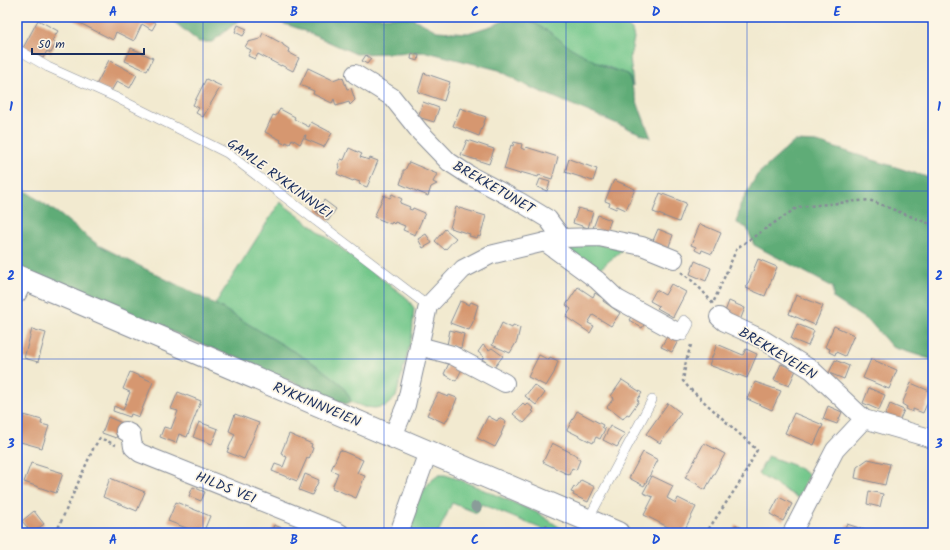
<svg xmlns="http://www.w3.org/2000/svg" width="950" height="550" font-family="Kalam,sans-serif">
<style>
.green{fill:#73c78b;stroke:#477b74}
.forest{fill:#5eac77;stroke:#3c6e6a}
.building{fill:#d6976f}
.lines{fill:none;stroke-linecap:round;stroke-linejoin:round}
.service-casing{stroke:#868c97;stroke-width:10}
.minor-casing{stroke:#868c97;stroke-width:20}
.tertiary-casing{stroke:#868c97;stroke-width:24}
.path{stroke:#868c97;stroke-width:2.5;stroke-dasharray:3 3;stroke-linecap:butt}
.service{stroke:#fff;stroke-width:9}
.minor{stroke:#fff;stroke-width:18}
.tertiary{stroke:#fff;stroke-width:22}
.tree{fill:#8a9c99}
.grid{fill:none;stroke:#1d4ed8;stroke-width:1;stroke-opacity:0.55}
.labels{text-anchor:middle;stroke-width:3.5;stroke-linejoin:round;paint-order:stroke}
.street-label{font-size:14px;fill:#1b2f5e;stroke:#fcf5e5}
.neatline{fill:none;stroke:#1d4ed8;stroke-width:1.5}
.grid-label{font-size:13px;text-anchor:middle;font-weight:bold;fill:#1d4ed8}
</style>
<rect width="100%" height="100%" fill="#fcf5e5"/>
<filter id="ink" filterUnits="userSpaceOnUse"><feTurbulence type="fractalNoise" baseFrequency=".025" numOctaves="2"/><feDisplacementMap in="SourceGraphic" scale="8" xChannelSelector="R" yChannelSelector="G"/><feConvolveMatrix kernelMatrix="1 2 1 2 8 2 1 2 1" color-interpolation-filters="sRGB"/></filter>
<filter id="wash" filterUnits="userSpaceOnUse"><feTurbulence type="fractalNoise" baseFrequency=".012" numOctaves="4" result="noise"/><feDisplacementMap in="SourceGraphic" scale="16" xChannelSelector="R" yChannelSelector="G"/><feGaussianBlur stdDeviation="0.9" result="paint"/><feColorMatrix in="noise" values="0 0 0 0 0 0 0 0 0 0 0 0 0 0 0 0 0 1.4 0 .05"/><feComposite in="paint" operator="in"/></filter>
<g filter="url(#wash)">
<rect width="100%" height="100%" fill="#f2ead0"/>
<g class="green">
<path d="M516,17h93l14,6 9,7 2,8 -4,20 3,28 -5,-12c-21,-6 -40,-15 -59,-27 -20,-13 -29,-25 -53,-30z"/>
<polygon points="280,202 406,297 414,308 412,336 396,397 386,406 375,408 364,407 351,402 350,398 318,366 215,304"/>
<polygon points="593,243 623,249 594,274 559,251"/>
<polygon points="768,456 795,466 809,475 798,498 758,474"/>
<path d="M439,475h6l13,4 80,34 30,20h-27l1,-4 -61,-25 -4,9 -25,-10 -14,30h-31c7,-20 12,-46 32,-58z"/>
</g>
<g class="forest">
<polygon points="168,17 247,17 237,22 212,42 199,42"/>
<polygon points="263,17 410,17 437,31 468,33 494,25 512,17 516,17 529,20 550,32 568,46 587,57 607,68 628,74 639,107 651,138 525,85 499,70 427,52 356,54 300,29"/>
<polygon points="795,141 817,142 933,179 933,360 892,347 871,323 833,298 833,287 754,245 747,228 737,223 740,205 757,175"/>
<polygon points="17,181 27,192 59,214 98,245 215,304 318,366 342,385 350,398 351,402 345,404 17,267"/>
</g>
<g id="blocks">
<g class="building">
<polygon points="68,17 144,17 156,23 152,30 142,24 134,41 116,32 113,40"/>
<polygon points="38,20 58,31 52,41 56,43 51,53 47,51 43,58 23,48"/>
<polygon points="238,25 247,29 243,36 235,32"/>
<polygon points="263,33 283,44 283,45 289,49 288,52 299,58 293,71 281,65 281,66 258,54 255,59 248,56 251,50 245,47 248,42 260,39"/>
<polygon points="131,48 153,58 147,71 125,61"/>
<polygon points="412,53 419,55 418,61 411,59"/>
<polygon points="366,55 371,59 367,64 362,61"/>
<polygon points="109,60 137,75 130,88 117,81 110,93 96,85"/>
<polygon points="308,68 333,80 341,77 342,79 343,78 347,89 351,88 355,100 350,105 349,102 336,106 334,99 332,103 313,94 314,91 300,85"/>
<polygon points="424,73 450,82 444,101 418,92"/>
<polygon points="206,79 221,86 203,117 196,113 199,108 193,105"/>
<polygon points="423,102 439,108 434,122 418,117"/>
<polygon points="460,108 486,117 479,136 453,126"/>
<polygon points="280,109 295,117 294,119 309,127 311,122 332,133 324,147 305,139 306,135 305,135 300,144 292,139 290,144 286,142 285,144 280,142 281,140 265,132 273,115 276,116"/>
<polygon points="467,140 494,149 489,164 461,155"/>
<polygon points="514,142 522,144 521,148 525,150 526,147 558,157 552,179 539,175 538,177 520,172 520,174 504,169 511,145 513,146"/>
<polygon points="349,148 362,154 360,157 369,160 370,158 378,161 367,187 359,184 360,182 354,180 353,181 337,174 340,166 338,165 341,159 344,160"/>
<polygon points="569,159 597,169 593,181 565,172"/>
<polygon points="409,162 437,174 433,182 437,184 431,187 428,196 400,184 403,175 403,170 405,170"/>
<polygon points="540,179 550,182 547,191 537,187"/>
<polygon points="614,180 635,189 626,210 617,206 616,209 609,206 610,203 605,201"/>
<polygon points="660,193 686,203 679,222 653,212"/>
<polygon points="392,194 402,199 400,203 410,207 409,209 412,210 413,208 425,213 415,235 403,230 405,226 395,222 394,224 392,222 391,224 374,217 384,195 390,198"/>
<polygon points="324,200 336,209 328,221 316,212"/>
<polygon points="456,207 486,216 480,237 478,236 477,238 469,236 470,234 450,228"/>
<polygon points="578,208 593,212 588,228 573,223"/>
<polygon points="598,215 611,220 606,233 593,228"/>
<polygon points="700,224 721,233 712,254 702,250 701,253 695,250 696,247 691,245"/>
<polygon points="445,229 456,238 445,250 435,241"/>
<polygon points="658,229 673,235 668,249 652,243"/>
<polygon points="426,234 432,243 423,248 418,239"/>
<polygon points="758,259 777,267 765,296 746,288"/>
<polygon points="695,261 711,268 706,281 690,274"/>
<polygon points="671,284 686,292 673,317 657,308 659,306 650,301 656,290 665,295"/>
<polygon points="578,287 593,297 595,293 604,299 603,301 620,313 611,326 593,315 588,323 594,326 590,333 566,317 571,309 566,305"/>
<polygon points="796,295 823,306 815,325 789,314"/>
<polygon points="460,301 469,305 471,302 478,305 474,318 475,318 469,330 450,323"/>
<polygon points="729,301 745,308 739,323 723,317"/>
<polygon points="633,313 646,322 642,328 629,320"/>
<polygon points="502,323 512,328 513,325 520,328 517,341 510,353 492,345"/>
<polygon points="797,324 814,331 808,346 791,339"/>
<polygon points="834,326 854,335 845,356 836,352 835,355 829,352 830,349 825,347"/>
<polygon points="32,329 46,333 38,362 24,358"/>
<polygon points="450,330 464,334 461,348 447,345"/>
<polygon points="669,333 679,339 672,352 661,347"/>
<polygon points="717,344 743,355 746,349 757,354 747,378 739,375 738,376 709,365"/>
<polygon points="483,345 489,350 492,348 503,356 494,368 482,359 484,357 478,352"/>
<polygon points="539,355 549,360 550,357 558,361 554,373 546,386 528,377"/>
<polygon points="871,359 897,370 889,389 863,378"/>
<polygon points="835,360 849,366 844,379 829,373"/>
<polygon points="450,361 463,367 456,381 444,374"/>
<polygon points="781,364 796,370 789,386 774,380"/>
<polygon points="130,372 153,382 139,417 131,414 130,417 113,411 114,406 123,410 130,392 123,389"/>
<polygon points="622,380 642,393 637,400 639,401 629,415 627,414 623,419 607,407 614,398 611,396"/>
<polygon points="755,382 781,391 772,410 747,399"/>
<polygon points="911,383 932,392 923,413 913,409 913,412 906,409 907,407 902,404"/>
<polygon points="534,385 545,393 536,405 525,396"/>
<polygon points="869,388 885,395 879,410 863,403"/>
<polygon points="178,392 201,401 187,437 179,434 176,443 160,437 164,427 171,429 178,411 171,409"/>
<polygon points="438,393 448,397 449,395 457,398 452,411 445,423 427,415"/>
<polygon points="523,403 525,405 527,403 534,409 532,411 534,412 524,423 513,414"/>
<polygon points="668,403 681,413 660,443 646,434"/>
<polygon points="890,404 904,410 898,424 884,418"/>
<polygon points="828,406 842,412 837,424 823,419"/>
<polygon points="577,411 603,425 602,427 605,429 600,439 596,437 593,443 567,430"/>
<polygon points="794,413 823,425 814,445 785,433"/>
<polygon points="235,414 259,423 244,459 227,452 235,434 229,431"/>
<polygon points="24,415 42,420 41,424 49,426 42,448 17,441"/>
<polygon points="488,416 497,421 499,418 506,422 501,434 502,434 495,447 477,438"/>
<polygon points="108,417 122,423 116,438 102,433"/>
<polygon points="199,422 218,429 212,444 193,437"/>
<polygon points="610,426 625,434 617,447 603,440"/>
<polygon points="289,434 312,444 311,447 313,448 309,459 307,458 297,481 272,471 275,464 283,467 287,457 282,455 283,454 281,453"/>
<polygon points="552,443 578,456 577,458 580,460 576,470 572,468 569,475 543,462"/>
<polygon points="704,443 725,454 705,490 698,486 699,485 685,478"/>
<polygon points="340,450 363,460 357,473 365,476 356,498 332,488 338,473 331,470"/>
<polygon points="643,452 658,460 644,486 629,478"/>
<polygon points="868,459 890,464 885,485 855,478 857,467"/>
<polygon points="31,463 63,473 56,493 24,482"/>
<polygon points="305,474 319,480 312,495 299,490"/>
<polygon points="652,476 673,486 667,498 676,503 678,498 696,507 683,533 680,533 644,515 653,497 643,493"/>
<polygon points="110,478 145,492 137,511 103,497"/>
<polygon points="581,480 595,487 588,502 573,495 574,493 571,492 574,487 576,488"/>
<polygon points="193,487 205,492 201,501 189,496"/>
<polygon points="869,491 883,494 880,507 867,504"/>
<polygon points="779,497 792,504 783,521 770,514"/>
<polygon points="176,502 210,516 203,533 199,533 168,521"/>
<polygon points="34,511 44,524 32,533 22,521"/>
<polygon points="847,524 865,530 865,533 843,533"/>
<polygon points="274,525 290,531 290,533 271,533"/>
<polygon points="736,525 749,532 750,529 757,533 732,533"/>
</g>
</g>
</g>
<g filter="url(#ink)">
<use href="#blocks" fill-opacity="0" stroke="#868c97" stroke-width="1"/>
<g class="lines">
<g class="service-casing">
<g id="service">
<polyline points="17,49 48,67 115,97 227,153 428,306"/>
<polygon points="684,320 689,324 683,336 677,332"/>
<polyline points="588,520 652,400"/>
</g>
</g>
<g class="minor-casing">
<g id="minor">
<polyline points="355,74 392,97 420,132 449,162 469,175 520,202 548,219 562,238 490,255 463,269 428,306 406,405 393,436"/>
<polyline points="562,238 599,237 642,246 674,259"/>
<polyline points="545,242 597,280 617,299 677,332"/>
<polyline points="17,294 24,279"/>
<polyline points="719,317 725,322 762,339 812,370 864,419 933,439"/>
<polyline points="419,346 452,355 505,383"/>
<polyline points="125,431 131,434 133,447 140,453 340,533"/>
<polyline points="399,533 428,452"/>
<polyline points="792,533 835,450 864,419"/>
</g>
</g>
<g class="tertiary-casing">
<polyline id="tertiary" points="17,276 618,533"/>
</g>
<g class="path">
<path d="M681,272c13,9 23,20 32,32"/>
<polyline points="714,301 737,248 798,207 869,200 933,225"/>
<polyline points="691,345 686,361 683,381 689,388 757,450 742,479 706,533"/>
<polyline points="56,533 93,449 100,438 116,445"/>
<polyline points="522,533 538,529 550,524"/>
</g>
<use href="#service" class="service"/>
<use href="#minor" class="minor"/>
<use href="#tertiary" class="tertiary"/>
</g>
<circle class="tree" cx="476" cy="507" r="5.5"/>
</g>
<path class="grid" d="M203,17v516M384,17v516M566,17v516M747,17v516M17,191h916M17,359h916"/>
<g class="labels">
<g class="street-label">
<text transform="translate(280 178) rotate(36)" y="5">GAMLE RYKKINNVEI</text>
<text transform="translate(494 187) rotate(30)" y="5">BREKKETUNET</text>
<text transform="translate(778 353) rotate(31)" y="5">BREKKEVEIEN</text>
<text transform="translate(317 404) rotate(23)" y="5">RYKKINNVEIEN</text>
<text transform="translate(226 487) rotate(22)" y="5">HILDS VEI</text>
</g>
</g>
<rect width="950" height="550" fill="none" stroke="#fcf5e5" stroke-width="44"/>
<path d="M32 48v6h112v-6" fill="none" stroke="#1b2f5e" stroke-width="2"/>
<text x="38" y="48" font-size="12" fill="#1b2f5e" stroke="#fcf5e5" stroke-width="3" paint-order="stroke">50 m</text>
<rect x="22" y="22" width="906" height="506" class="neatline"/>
<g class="grid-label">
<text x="113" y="16">A</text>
<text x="294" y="16">B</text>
<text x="475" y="16">C</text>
<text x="656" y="16">D</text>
<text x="837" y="16">E</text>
<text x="11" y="111">1</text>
<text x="939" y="111">1</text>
<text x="11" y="280">2</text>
<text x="939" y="280">2</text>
<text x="11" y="448">3</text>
<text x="939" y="448">3</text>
<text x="113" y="544">A</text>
<text x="294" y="544">B</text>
<text x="475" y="544">C</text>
<text x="656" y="544">D</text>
<text x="837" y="544">E</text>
</g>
</svg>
